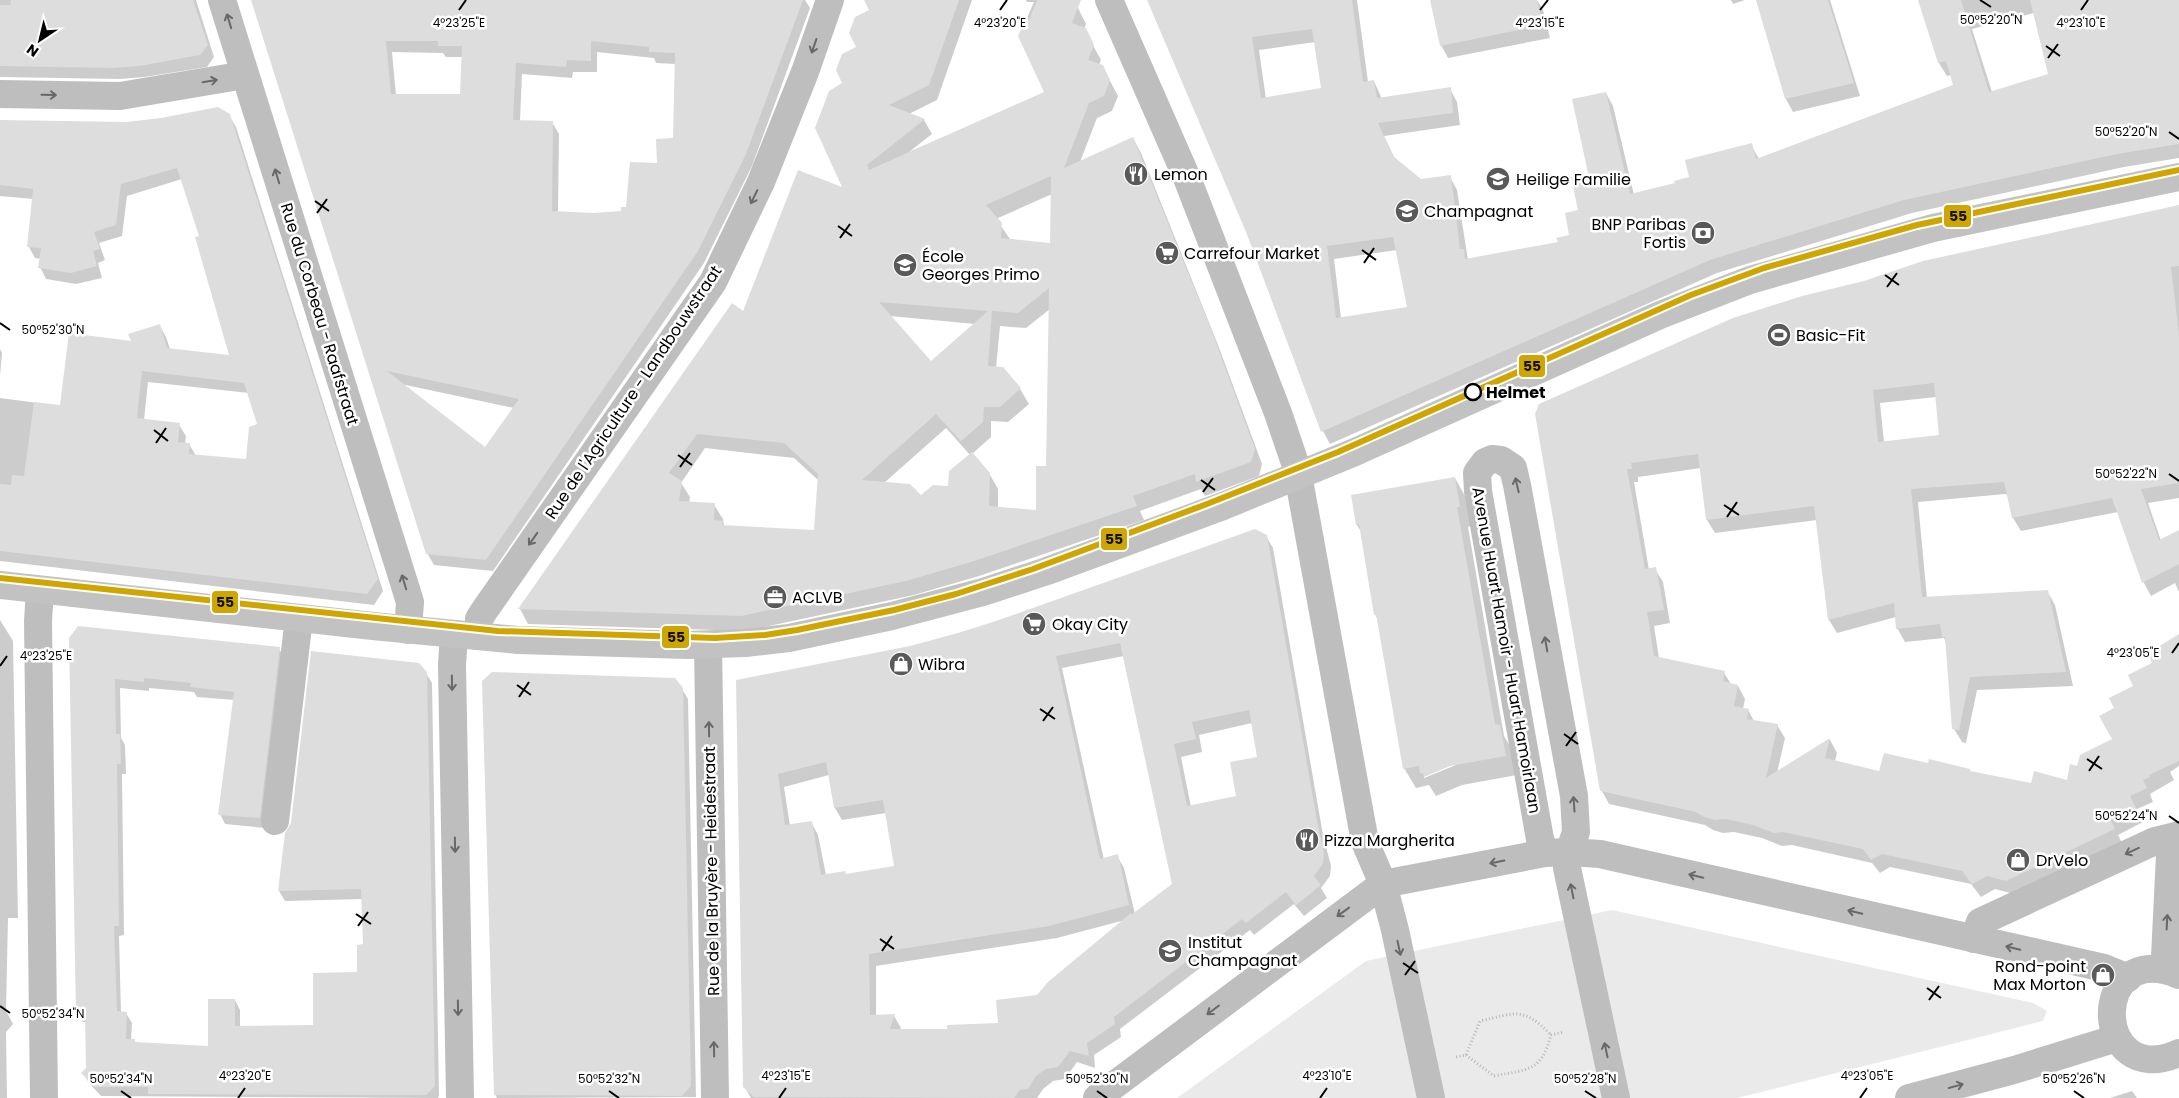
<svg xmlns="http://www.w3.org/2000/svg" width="2179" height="1098" font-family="Poppins,sans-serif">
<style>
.green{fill:#eaeaea}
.shadow{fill:#0003;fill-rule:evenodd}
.building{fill:#ddd;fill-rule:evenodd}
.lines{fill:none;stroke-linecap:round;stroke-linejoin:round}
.path{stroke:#b8b8b8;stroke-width:3;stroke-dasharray:1 2.5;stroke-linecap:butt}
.street{stroke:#bebebe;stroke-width:28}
.secondary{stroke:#c2c2c2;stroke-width:28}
.tram-1-casing{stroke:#fff;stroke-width:10}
.tram-1{stroke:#cfa600;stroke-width:6}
.oneway{stroke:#686868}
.ticks{fill:none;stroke:#000;stroke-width:2}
.stop-dot{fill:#fff;stroke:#000;stroke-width:2.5}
.labels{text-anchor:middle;stroke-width:5;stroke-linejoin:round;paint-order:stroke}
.poi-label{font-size:16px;fill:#000;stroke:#fff;text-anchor:start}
.street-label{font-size:16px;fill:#000;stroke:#fff}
.stop-label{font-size:16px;font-weight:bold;fill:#000;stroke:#fff;text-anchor:start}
.ticks-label{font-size:12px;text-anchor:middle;fill:#000;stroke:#fff;stroke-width:5;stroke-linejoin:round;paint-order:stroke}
.line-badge{stroke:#fff;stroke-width:2}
.pale-badge-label{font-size:14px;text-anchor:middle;font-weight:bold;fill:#111}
</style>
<rect width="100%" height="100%" fill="#fff"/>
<polygon class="green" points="1612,910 2033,1003 2047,1011 2043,1021 1737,1098 1177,1098 1366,961"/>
<g class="shadow">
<polygon points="0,0 196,0 214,57 207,67 145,77 120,79 0,77"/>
<path d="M252,0h553l5,8 -58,158 -48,97 -211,308 -59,-6 -7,-12zM392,52l51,1 3,4h17l-2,39 -65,-1zM597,52l57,6 2,5 20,1 -2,76 -47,69 -5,3 -28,2 -36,-2 1,-78 -7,-12 -32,-1 2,-47 50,4 1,-6h24zM401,384l113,24 -29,40z"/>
<path d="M865,0h107l-35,100 -28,14 15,6 8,14 -23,18 136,-59 -26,-57 15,-34h-7l-1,-2h48l12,24 -2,5 17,31 -2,5 3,1 16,30 -6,15 -15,7 -17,44 53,-24 8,15 77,192 44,119 -3,12 -54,20 -4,-7 -61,22 4,9 -165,56 -65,19 -168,36 -218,-7 -8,-15 213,-304 11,8 100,-124v-105l26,-73zM1052,194l-1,51 -41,-6 -14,-20zM1050,309l-3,158 -10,45 -39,-4v-19l-9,-16 -17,-19 19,-17v-16l17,1 21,-18 -9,-15 -18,-21h-6l4,-42 26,2zM890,316l85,8 -45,39zM946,428l24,27 -21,32 -29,10 -36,-14zM705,448l89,10 24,22 -3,51 -91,-5 -1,-7 -9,-14 -25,-2 1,-6 -9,-14z"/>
<path d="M1148,0h209l11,82 6,-1 8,18 68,-10 7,13 3,23 -76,11 11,23 26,22 29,-4 7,13 11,70 92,-17 11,-7 19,-62 16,-81 7,13 21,89 42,-11 14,-6 61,-33 8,14 196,-73 -3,-11 -5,1 -8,-13 -19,-63h259v158l-55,9 -212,46 -195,60 -387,171 -7,-13 -76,-199zM2034,13l15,62 -57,17 -20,-63zM1315,42l7,47 -56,10 -7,-49zM1397,250l11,58 -67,10 -7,-59z"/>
<polygon points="1432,0 1537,0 1543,10 1550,38 1448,58 1441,45"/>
<polygon points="1731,0 1745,0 1733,4"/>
<polygon points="1757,0 1830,0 1860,96 1793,112 1786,99"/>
<path d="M229,115l7,12 147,464 -9,14 -374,-44v-163l61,8 72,-64 27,-16 6,11 4,12 61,8 -31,-120 -18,-58 -55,17 -5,40 -23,7 6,17 -7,3 4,15 -26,6 -30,-5 -6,-12 1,-8 -6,-1 -6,-11 4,-48 -33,-3v-74l126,1zM148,382l101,11 10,32 -12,35 -51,-4 -7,-12h-4l1,-8 -7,-11 -35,-5z"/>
<path d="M2179,208v290l-31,5 13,38 18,-9v60l-4,-9 -24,13 -7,-13 -26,-71 -97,19 -8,-13 -4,-22 -4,-2 -87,8 9,96 120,-7 8,14 18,81 -96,4 -11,53 -4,-1 -8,-13 -8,-86 -2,-5 -39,4 -8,-14 -1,-11 -59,16 -8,-13 -12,-100 -102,13 -8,-13 -6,-52 -63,9v5h-4l15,88 6,-1 8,13 7,41 -16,3 5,32 65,15 7,11 7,2 7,13 -2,10 5,1 6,11 23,4 8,13 -8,35 53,-33 7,13 -2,8 44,11 50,-7 40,5 2,2 61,13 36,-3 10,-15 36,-27 2,-32 63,-73v131l-9,6 4,8 -24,14 3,8 -16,7 6,13 -25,13 4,8 -108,51 -19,-5 -14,8 -10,-13 -81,-17 -10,6 -8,-10 -80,-18 -10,1 -20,-8 -28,-6 -11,1 -10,-3 -8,-5 -96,-21 -7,-13 -65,-376zM1936,397l4,39 -56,6 -4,-39z"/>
<polygon points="0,349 2,353 0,376"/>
<path d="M1455,478l11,20 5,28 -3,1 36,209 6,10 7,29 -55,10 -26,11 -7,-11 -13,3 -12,-20 -26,-148 -3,-6 -13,-81 -5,-8 -5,-29zM1455,763l1,2 -32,13v-2z"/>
<path d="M1266,536l7,12 50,287 8,31 -1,10 -9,12 6,10 -23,18 -10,-12 -40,31 -4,-5 -130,99 1,8 -27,18 1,13 -18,-6 -12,17 -12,2 -10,8 -6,9h-286l-7,-12 -7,-405 174,-34 86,-25zM1124,656l49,228 -38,30 -11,-46 -7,-12 -13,4 -42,-192zM1252,723l7,35 -22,39 -46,10 -10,-50 21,-5 -3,-17zM829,775l6,33 7,12 44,-7 9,54 -49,9 -20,-1 -8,-40 -7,-13 -21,4 -6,-39zM1125,920l-88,76 -37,28 -52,6h-48l1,-2 -7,-12h-18v-50l181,-28z"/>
<polygon points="0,620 13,641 18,918 8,918 6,1011 13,1024 6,1032 7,1098 0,1098"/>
<polygon points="70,639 279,649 285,658 265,828 225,824 220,814 235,700 197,697 194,692 149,688 149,691 120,688 121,738 125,745 126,774 122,774 124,935 119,936 121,1013 126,1013 132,1023 131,1040 136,1043 209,1047 235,1000 240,1010 240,1028 315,1026 358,973 364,946 363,899 285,901 279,891 426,673 432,683 439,1096 438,1098 101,1096 89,1083 83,1073 88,1069 86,1022 83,1022 77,1013"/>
<polygon points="682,689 688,699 696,1097 497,1098 495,1094"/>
<polygon points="2132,1091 2137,1098 2110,1098"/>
</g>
<g class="building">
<polygon points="11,0 193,0 208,45 200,55 139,66 113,68 0,66 0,5 10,5"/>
<path d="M251,0h552l-57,154 -48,97 -212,309 -60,-6zM386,41h52v5h24l-2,48h-69zM591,41l58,6v5l26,1 -2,85 -17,1 1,24 -27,-1 -4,45h-5v4l-27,2 -42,-2 1,-90 -40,-1 3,-57 50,4 1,-7 24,1zM387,371l132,28 -34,48z"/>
<path d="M864,0h95l-30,85 -40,20 36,14 -58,46 2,5 175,-78 -26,-56 8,-18 3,2 8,-20h44l-9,23 14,5 8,17 -6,15 15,5 7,15 -6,16 -15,7 -25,65 69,-31 78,192 44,120 -4,13 -55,20 -1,-8 -62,22 4,10 -166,56 -65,19 -165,35 -223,-7 214,-306 11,8 55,-141 44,17 -27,-59 14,-37 13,-8 -6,-13 6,-16 14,-7 -7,-14 6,-16 14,-7zM1051,176l-1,67 -49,-5 1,-15 -16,-18zM1049,288l-3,178h-10v44l-47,-4 1,-33 -18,-21 -23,19 -1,15 -15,-1 -12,10 -11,-11 -48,-4 74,-66 25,27 22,-19 1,-15h16l21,-19 -18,-21 -15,-1 4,-55 26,2zM879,302l109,9 -57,50zM697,434l87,9 34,31 -4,56 -92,-5 1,-4 -9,-1 1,-17 -36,-2 3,-20 -13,-8z"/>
<path d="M1147,0h205l11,82 11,-2 3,18 74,-11 2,26 -75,10 15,33 28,23 30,-4 9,74h4l1,10 93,-17 -2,-4 13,-3 -4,-22 13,-3 -7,-33 17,-4 -16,-74 34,-7 24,102 45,-11 -1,-2 15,-4 -4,-17 67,-17 4,16 197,-74 -7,-24 -8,2 -20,-63h43l28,92 59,-18 -18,-74h149v144l-62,10 -213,46 -194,60 -389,172 -75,-200zM1312,29l9,59 -60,10 -9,-61zM1393,237l14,70 -71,11 -9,-72z"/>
<polygon points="1430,0 1537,0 1543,25 1440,46"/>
<polygon points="1756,0 1828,0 1854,83 1785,99"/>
<path d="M218,107l12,7 148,465 -11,15 -367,-43v-67l11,1 1,-10 12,1 10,-74 26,3 9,-72 62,8 -3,-7 32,-10 7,24 62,7 -34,-118 4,-1 -22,-68 -56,16 -5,41 -22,7 6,17 -7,2 4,15 -26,7 -33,-5 3,-20 -14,-1 6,-58 -33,-4v-65l126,2 35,-4zM142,371l102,12 13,41 -8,3 -3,32 -57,-5 1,-11 -12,-1 2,-19 -43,-5z"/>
<path d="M2179,205v61l-8,1 8,67v149l-38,6 18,51 20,-10v34l-37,19 -30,-85 -100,20 -8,-36 -93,7 11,108 126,-7 18,82 -96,5 -11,53 -7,-1 -7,-92h-3l-2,-13 -44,5 -2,-26 -66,17 -14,-114 -108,14 -8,-66 -67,9 1,6h-5l18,100 11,-2 8,43 -17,2 7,44 71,15 -2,10 15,4 -4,21 15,3 -2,10 31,5 -12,54 64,-40 -5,20 54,13 5,-18 44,10 1,-4 41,10v2l61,12 3,-12 33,9 3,-16 7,2 3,-11 32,-16 -13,-23 15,-8 -5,-10 24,-12 -5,-11 24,-12 -4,-10 31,-19v127l-30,14 1,2 -7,3 4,8 -17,8 6,12 -25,13 4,8 -109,52 -19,-5 -15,8 -10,-13 -80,-17 -11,6 -8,-11 -80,-17 -9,1 -21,-8 -27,-6 -11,1 -11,-3 -8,-5 -96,-21 -65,-377 4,-10 194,-86 69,-22 62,-15 59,-20zM1934,383l5,52 -61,7 -5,-52z"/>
<polygon points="1455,477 1460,507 1457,507 1495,724 1500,725 1506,756 1450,766 1424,777 1423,773 1420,773 1419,766 1403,769 1376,614 1374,615 1359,524 1356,525 1351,495"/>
<path d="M1255,529l12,6 50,286 7,32 -1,10 -9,13 7,9 -25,20 -10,-13 -40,31 -4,-4 -128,98 1,7 -28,19 2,13 -19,-5 -12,16 -12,2 -10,7 -8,13 -8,1 -6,8 -260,-1 -11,-10 -7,-407 174,-34 48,-13 38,-12zM1120,643l52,241 -41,31v-2l-83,69 -11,13 -41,5 2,23 -51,2v4h-57l5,-15 -25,1 -1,-61 180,-28 80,-21 -11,-51 -18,5 -44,-203zM1249,710l8,47 -27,5 6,34 -49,10 -13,-62 22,-5 -4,-17zM826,762l8,46 49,-8 11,66 -48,8 -1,-3 -24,4 -9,-54 -27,4 -7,-51z"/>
<polygon points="78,626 280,647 260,818 218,815 234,692 190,687 191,683 144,678 144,682 115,679 116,734 120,734 121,764 117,764 119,926 114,926 117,1011 127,1012 126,1039 135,1039 135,1042 208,1046 208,999 235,999 235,1026 313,1025 313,973 357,972 357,945 363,944 361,889 278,891 285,833 291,823 311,651 419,663 427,672 435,1086 426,1095 148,1094 148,1087 95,1087 81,1073 86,1068 85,1013 76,1013 69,638"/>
<polygon points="492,672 675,678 683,688 691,1086 682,1096 494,1095 482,681"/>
</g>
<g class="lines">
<g class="path">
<path d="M1466,1055l28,21c35,-7 47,-4 57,-41l12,-3"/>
<path d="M1456,1057l10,-2 14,-34c36,-8 43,-15 71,14"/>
</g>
<g class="street">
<polyline points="222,0 410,602 408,630"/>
<polyline points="1109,0 1187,178 1278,413 1297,469 1365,842 1383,884 1395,930 1431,1098"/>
<polyline points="0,94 120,96 245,75"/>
<polyline points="40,590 38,621 44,1098"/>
<polyline points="454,634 452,665 460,1098"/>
<polyline points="478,636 479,619 484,611 713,282 761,182 805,72 830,0"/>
<polyline points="708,645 715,1098"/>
<polyline points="275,821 299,618"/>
<polyline points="1545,853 1540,839 1478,491 1477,473 1485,462 1492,459 1501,460 1513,468 1517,485 1574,796 1576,832 1569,852 1567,868 1616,1098"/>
<polyline points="1974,939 1980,922 2155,841 2179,835"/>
<polyline points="2169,971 2165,957 2170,855 2178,836"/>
<path d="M2179,975c-91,-38 -88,117 0,78"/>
<polyline points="1097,1098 1383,884 1545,853 1569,852 1600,854 2104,968 2128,978"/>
<polyline points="1909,1098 2014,1070 2117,1038"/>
</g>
<polyline class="secondary" points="0,585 373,626 518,640 687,645 745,643 789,638 892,616 983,592 1047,571 1223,506 1355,452 1660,315 1750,280 1933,228 2179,177"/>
<g class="tram-1-casing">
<polyline id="tram-1" points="0,578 498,631 715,638 765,635 797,630 894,610 956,594 1033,569 1207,504 1338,452 1691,295 1764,268 1917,225 2179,170"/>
</g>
<use href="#tram-1" class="tram-1"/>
</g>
<defs><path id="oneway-shaft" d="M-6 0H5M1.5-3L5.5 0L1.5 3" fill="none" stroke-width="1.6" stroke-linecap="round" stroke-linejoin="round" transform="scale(1.25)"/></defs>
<g class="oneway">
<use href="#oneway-shaft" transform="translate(229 21) rotate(-107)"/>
<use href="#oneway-shaft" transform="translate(814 46) rotate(109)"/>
<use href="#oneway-shaft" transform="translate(210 81) rotate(-9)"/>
<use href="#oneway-shaft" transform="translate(49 95) rotate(1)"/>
<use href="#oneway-shaft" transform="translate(277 176) rotate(-107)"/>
<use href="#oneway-shaft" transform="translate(754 197) rotate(116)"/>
<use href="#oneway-shaft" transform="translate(1517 485) rotate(-103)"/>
<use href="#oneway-shaft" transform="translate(533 539) rotate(125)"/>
<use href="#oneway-shaft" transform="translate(404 582) rotate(-107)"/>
<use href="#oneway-shaft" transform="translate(1546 644) rotate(-100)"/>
<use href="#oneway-shaft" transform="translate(452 683) rotate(89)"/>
<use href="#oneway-shaft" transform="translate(709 729) rotate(-91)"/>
<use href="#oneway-shaft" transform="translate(1574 804) rotate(-94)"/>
<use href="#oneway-shaft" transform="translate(455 845) rotate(89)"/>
<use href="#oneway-shaft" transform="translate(2132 851) rotate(155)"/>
<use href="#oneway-shaft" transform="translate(1497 862) rotate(169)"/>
<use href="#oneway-shaft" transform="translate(1696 876) rotate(-167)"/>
<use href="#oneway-shaft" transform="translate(1572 891) rotate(-101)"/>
<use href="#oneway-shaft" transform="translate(1343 912) rotate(144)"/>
<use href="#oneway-shaft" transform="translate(1855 912) rotate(-167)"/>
<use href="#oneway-shaft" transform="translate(2167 922) rotate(-87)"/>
<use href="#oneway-shaft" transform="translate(1399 948) rotate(78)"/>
<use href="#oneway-shaft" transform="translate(2013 948) rotate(-167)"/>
<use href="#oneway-shaft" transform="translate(458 1008) rotate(89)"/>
<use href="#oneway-shaft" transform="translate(1213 1010) rotate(143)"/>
<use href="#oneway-shaft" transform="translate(714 1049) rotate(-91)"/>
<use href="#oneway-shaft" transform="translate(1606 1050) rotate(-102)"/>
<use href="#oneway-shaft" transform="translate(1956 1086) rotate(-15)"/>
</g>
<path class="ticks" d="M1980,0l11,7M459,10l7,-10M1000,10l7,-10M1540,10l8,-10M2081,10l7,-10M2046,46l14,10M2048,58l10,-14M2169,132l10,7M315,201l14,10M317,213l10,-14M838,226l14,10M840,238l10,-14M1362,250l14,10M1364,263l10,-15M1885,275l14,10M1887,287l10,-14M0,323l10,7M154,430l14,11M156,443l10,-15M678,455l14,10M680,467l10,-14M2169,474l10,7M1201,480l14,10M1203,492l10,-14M1724,505l15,10M1727,517l10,-15M2172,653l7,-10M0,666l7,-10M517,685l14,10M519,697l10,-15M1040,709l15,10M1043,721l10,-14M1564,734l14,10M1566,746l10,-14M2087,759l15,10M2089,771l10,-15M2169,816l10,7M356,914l15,10M358,926l10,-14M880,939l14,10M882,951l10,-15M1403,963l15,10M1405,975l10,-14M1927,988l14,10M1929,1000l10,-14M0,1006l10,7M121,1091l10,7M609,1091l10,7M1097,1091l10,7M1585,1091l11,7M2074,1091l10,7M238,1098l7,-10M779,1098l7,-10M1320,1098l7,-10M1860,1098l7,-10"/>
<defs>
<g id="restaurant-disc" transform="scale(1.25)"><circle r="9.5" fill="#595959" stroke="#fff"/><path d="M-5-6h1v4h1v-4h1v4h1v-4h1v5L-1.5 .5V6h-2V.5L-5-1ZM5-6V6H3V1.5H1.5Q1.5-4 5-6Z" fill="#fff"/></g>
<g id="school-disc" transform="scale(1.25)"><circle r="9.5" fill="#595959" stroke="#fff"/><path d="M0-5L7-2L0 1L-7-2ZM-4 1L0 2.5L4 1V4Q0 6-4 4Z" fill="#fff"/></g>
<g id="bank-disc" transform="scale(1.25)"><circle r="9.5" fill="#595959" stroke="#fff"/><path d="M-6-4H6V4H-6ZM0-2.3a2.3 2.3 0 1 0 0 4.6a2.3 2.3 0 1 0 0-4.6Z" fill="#fff"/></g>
<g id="supermarket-disc" transform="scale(1.25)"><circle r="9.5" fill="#595959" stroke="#fff"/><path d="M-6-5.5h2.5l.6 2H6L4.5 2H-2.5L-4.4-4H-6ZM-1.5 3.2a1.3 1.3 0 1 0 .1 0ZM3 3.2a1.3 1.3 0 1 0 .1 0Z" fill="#fff"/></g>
<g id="stadium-disc" transform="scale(1.25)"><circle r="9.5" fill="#595959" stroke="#fff"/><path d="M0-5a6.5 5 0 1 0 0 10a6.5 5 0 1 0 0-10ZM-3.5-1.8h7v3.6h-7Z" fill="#fff"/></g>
<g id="office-disc" transform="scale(1.25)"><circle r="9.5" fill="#595959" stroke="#fff"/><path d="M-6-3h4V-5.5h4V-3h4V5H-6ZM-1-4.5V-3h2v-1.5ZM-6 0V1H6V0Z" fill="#fff"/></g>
<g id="shop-disc" transform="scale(1.25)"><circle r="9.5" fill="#595959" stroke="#fff"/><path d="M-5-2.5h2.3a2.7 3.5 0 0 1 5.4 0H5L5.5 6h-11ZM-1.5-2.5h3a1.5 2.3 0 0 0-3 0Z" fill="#fff"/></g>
</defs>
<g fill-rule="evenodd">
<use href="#restaurant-disc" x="1136" y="174"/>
<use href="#school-disc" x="1498" y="179"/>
<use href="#school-disc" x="1407" y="211"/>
<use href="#bank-disc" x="1703" y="233"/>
<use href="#supermarket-disc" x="1167" y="253"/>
<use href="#school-disc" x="905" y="265"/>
<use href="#stadium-disc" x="1779" y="335"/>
<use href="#office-disc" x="775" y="597"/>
<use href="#supermarket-disc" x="1034" y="624"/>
<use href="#shop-disc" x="901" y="664"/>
<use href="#restaurant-disc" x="1307" y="840"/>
<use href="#shop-disc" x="2018" y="860"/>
<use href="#school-disc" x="1170" y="951"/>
<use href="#shop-disc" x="2103" y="975"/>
</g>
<circle class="stop-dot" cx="1473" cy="392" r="8"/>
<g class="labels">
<g class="poi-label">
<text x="1154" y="180">Lemon</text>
<text x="1516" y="185">Heilige Familie</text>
<text x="1424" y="217">Champagnat</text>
<text x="1686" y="230" text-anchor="end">BNP Paribas<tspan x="1686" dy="18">Fortis</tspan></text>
<text x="1184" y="259">Carrefour Market</text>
<text x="922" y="262">École<tspan x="922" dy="18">Georges Primo</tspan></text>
<text x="1796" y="341">Basic-Fit</text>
<text x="792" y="603">ACLVB</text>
<text x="1052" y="630">Okay City</text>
<text x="918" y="670">Wibra</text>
<text x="1324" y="846">Pizza Margherita</text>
<text x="2036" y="866">DrVelo</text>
<text x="1188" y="948">Institut<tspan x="1188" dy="18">Champagnat</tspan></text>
<text x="2086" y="972" text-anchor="end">Rond-point<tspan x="2086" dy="18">Max Morton</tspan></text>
</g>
<g class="street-label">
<text transform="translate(320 314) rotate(73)" y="6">Rue du Corbeau - Raafstraat</text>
<text transform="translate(633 392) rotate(-56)" y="6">Rue de l'Agriculture - Landbouwstraat</text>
<text transform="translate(1507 650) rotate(80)" y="6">Avenue Huart Hamoir - Huart Hamoirlaan</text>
<text transform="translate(711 871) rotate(-91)" y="6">Rue de la Bruyère - Heidestraat</text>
</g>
<g class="stop-label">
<text x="1486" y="398">Helmet</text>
</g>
</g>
<g class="ticks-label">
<text x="1991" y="24">50°52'20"N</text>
<text x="459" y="27">4°23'25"E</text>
<text x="1000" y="27">4°23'20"E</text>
<text x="1540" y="27">4°23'15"E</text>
<text x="2081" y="27">4°23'10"E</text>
<text x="2126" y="136">50°52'20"N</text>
<text x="53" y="334">50°52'30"N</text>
<text x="2126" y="478">50°52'22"N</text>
<text x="2133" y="657">4°23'05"E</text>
<text x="46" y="660">4°23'25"E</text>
<text x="2126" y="820">50°52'24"N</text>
<text x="53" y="1018">50°52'34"N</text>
<text x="245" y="1080">4°23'20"E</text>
<text x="786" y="1080">4°23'15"E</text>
<text x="1327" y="1080">4°23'10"E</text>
<text x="1867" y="1080">4°23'05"E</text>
<text x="121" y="1083">50°52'34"N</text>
<text x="609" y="1083">50°52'32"N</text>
<text x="1097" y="1083">50°52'30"N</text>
<text x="1585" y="1083">50°52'28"N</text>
<text x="2074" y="1083">50°52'26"N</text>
</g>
<g class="line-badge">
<rect x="1943" y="204" width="29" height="24" rx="5" fill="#cfa600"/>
<rect x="1518" y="354" width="28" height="24" rx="5" fill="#cfa600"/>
<rect x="1100" y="527" width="28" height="24" rx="5" fill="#cfa600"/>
<rect x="211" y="590" width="28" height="24" rx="5" fill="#cfa600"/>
<rect x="661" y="625" width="29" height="24" rx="5" fill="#cfa600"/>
</g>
<g class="pale-badge-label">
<text x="1958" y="221">55</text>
<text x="1532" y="371">55</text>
<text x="1114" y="544">55</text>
<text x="225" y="607">55</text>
<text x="676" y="642">55</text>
</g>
<g transform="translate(40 40) rotate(215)" stroke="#ffffff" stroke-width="4" paint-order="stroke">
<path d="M0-4L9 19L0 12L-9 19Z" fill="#000000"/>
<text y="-8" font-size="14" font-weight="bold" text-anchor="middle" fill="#000000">N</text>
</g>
</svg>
